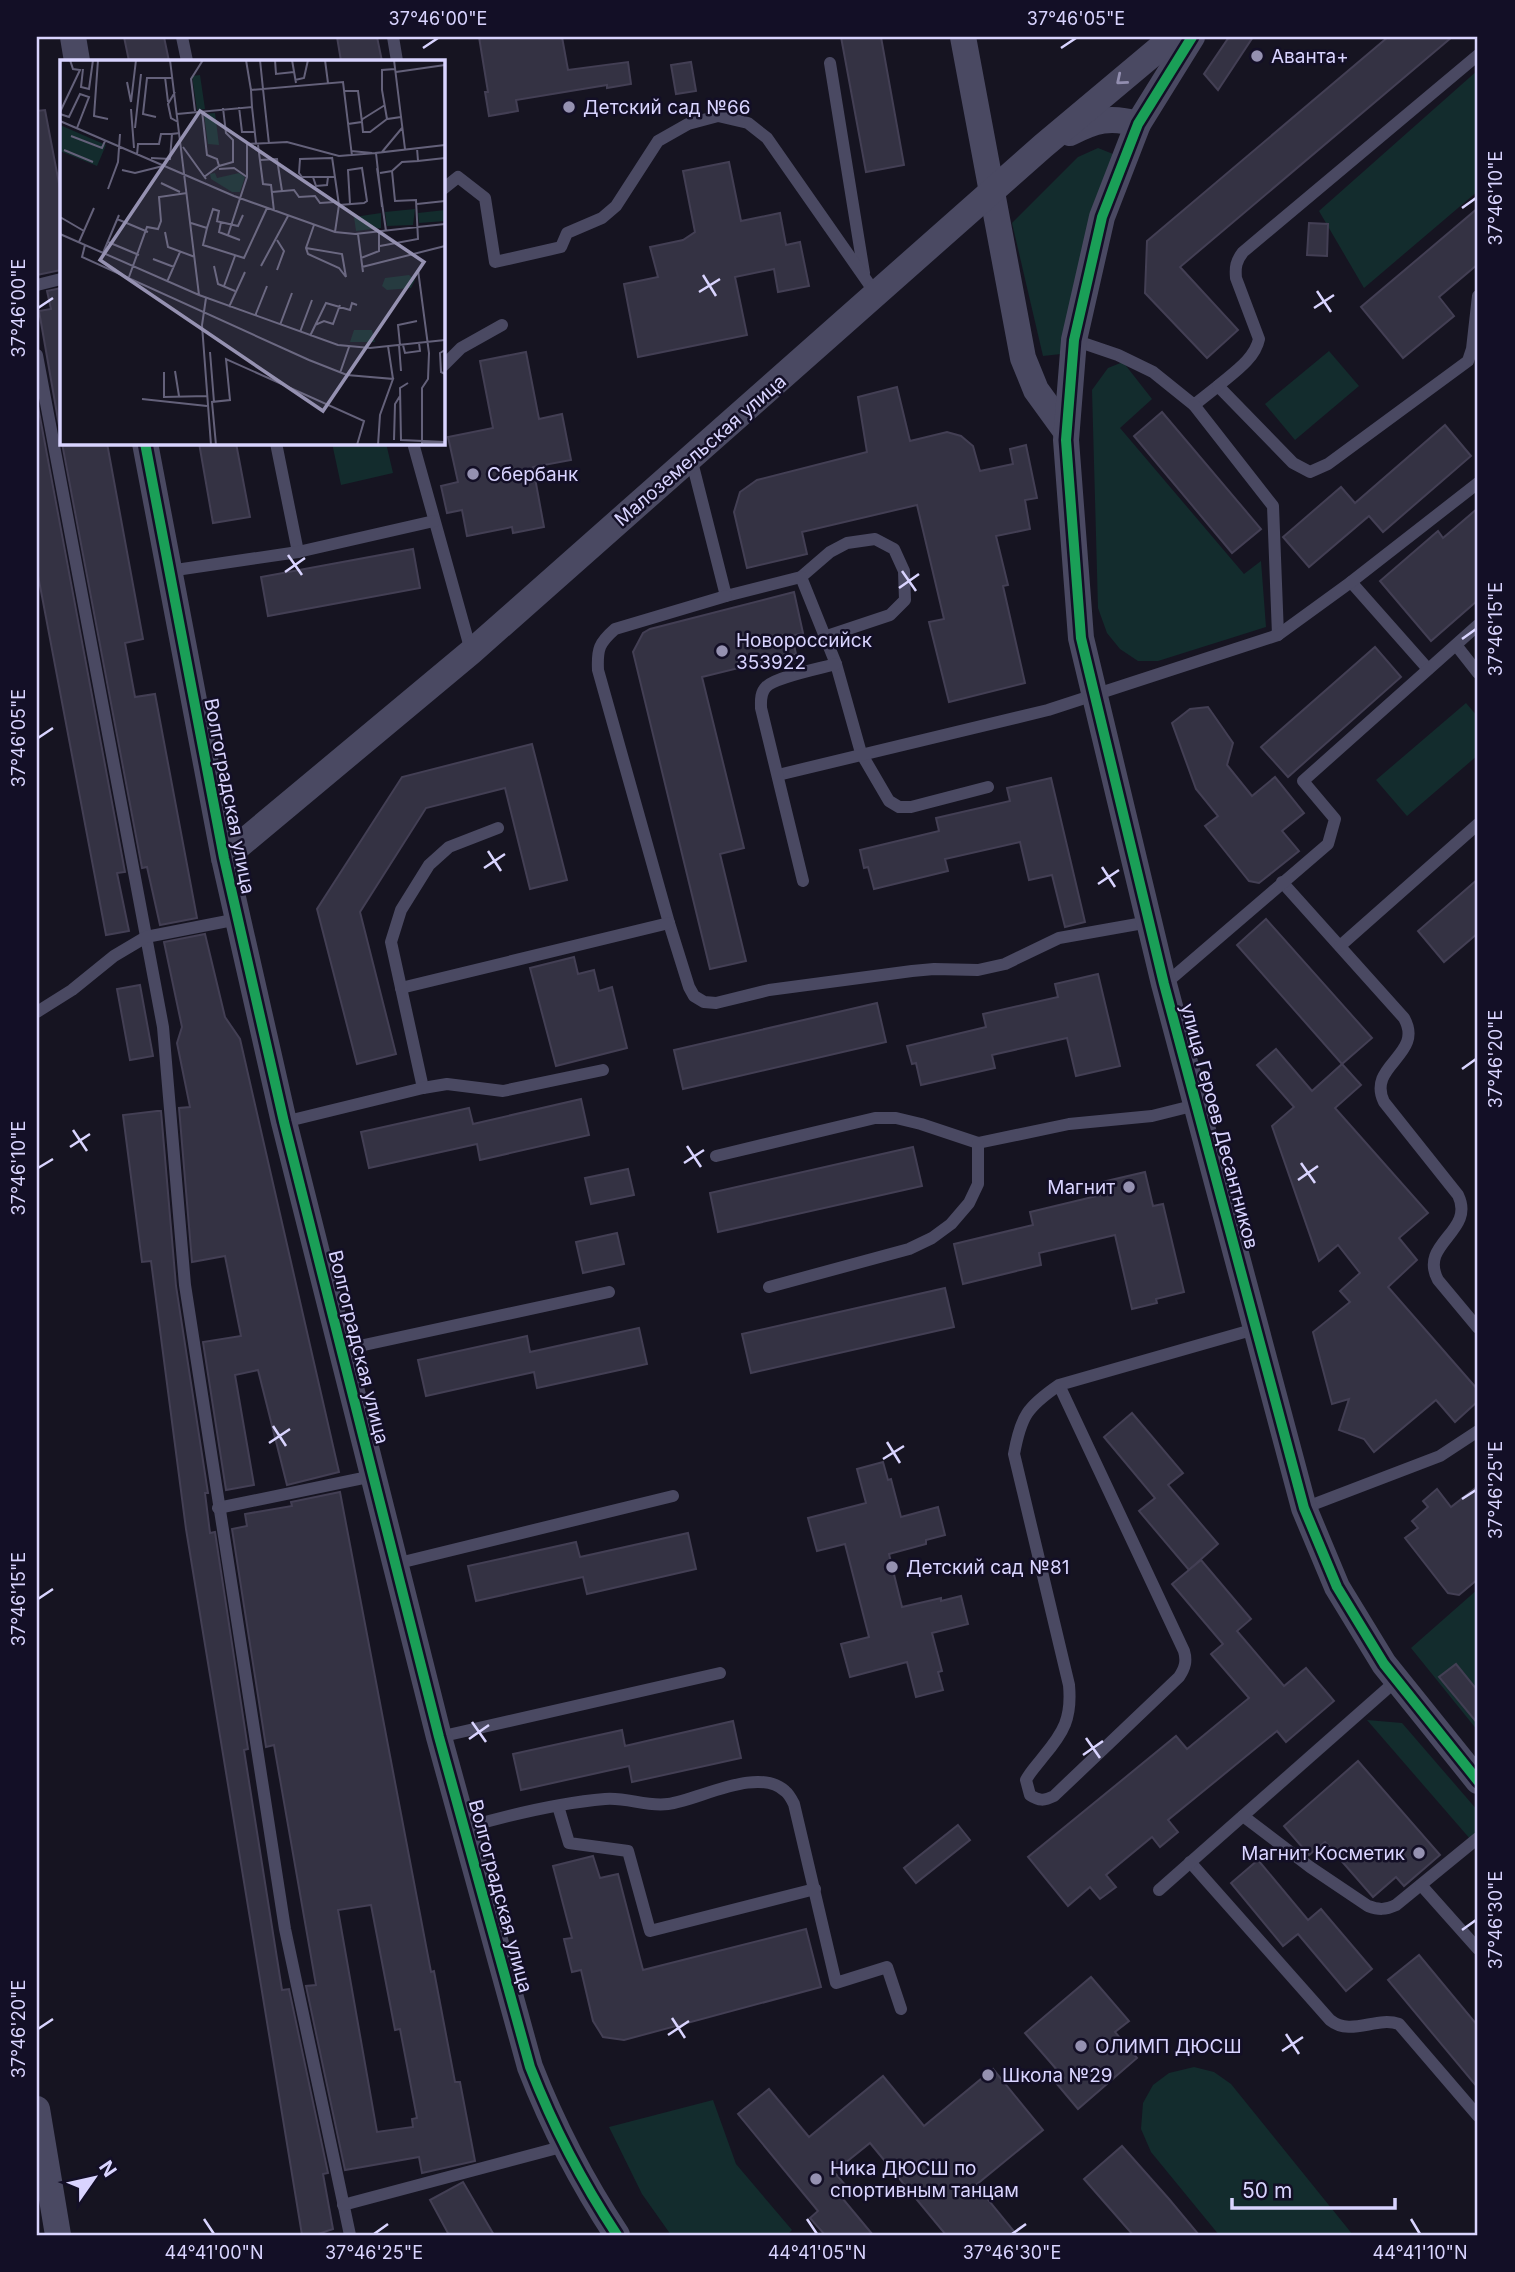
<svg xmlns="http://www.w3.org/2000/svg" width="1515" height="2272" font-family="Inter,sans-serif">
<style>
.green{fill:#132c2d}
.building{fill:#343243;stroke:#433f54;stroke-width:2;fill-rule:evenodd}
.lines{fill:none;stroke-linecap:round;stroke-linejoin:round}
.lane{stroke:#4a4962;stroke-width:12}
.street{stroke:#4a4962;stroke-width:26}
.cycleway-casing{stroke:#130f26;stroke-width:15}
.cycleway{stroke:#1a9f57;stroke-width:10}
.oneway{stroke:#928eb0}
.ticks{fill:none;stroke:#d9d4ff;stroke-width:2.5}
.poi-dot{fill:#9591b1;stroke:#130f26;stroke-width:2.5}
.labels{text-anchor:middle;stroke-width:5;stroke-linejoin:round;paint-order:stroke}
.poi-label{font-size:19px;fill:#d9d4ff;stroke:#130f26;text-anchor:start}
.street-label{font-size:19px;fill:#d9d4ff;stroke:#130f26}
.inset-road{fill:none;stroke:#64617a;stroke-width:2}
.view{fill:#9591b1;fill-opacity:0.15;stroke:#9591b1;stroke-width:3.5}
.inset-edge{fill:none;stroke:#d9d4ff;stroke-width:3.5}
.neatline{fill:none;stroke:#d9d4ff;stroke-width:2.5}
.ticks-label{font-size:18px;text-anchor:middle;fill:#d9d4ff}
</style>
<rect width="100%" height="100%" fill="#161421"/>
<g class="green">
<polygon points="1478,70 1478,191 1364,288 1319,211"/>
<polygon points="1098,148 1118,156 1061,354 1043,356 1012,223 1078,157"/>
<polygon points="1329,351 1359,386 1295,440 1265,404"/>
<polygon points="1123,362 1152,399 1120,428 1244,574 1261,561 1266,627 1158,661 1138,661 1120,649 1107,633 1098,608 1092,390 1108,368"/>
<polygon points="332,443 386,443 393,473 341,485"/>
<polygon points="1466,703 1478,717 1478,755 1407,816 1376,780"/>
<polygon points="1478,1589 1478,1731 1411,1648"/>
<polygon points="1367,1720 1402,1723 1478,1811 1478,1834 1471,1840"/>
<polygon points="1194,2067 1214,2072 1231,2084 1353,2235 1219,2235 1151,2152 1141,2129 1143,2103 1153,2085 1169,2073"/>
<polygon points="713,2100 736,2164 792,2230 787,2235 671,2235 642,2194 609,2127"/>
</g>
<g class="building">
<polygon points="124,37 164,37 169,61 129,61"/>
<polygon points="337,37 377,37 382,61 341,61"/>
<polygon points="479,37 562,37 568,70 628,62 631,84 607,88 607,85 516,100 518,111 489,116 485,92 488,92"/>
<polygon points="841,37 881,37 904,165 866,172"/>
<polygon points="1229,37 1253,37 1218,90 1204,74"/>
<polygon points="1388,37 1452,37 1180,267 1238,330 1207,358 1145,293 1147,241"/>
<polygon points="691,62 696,91 676,94 671,65"/>
<polygon points="45,110 61,194 61,270 37,275 37,111"/>
<polygon points="729,162 741,221 780,213 786,245 800,242 809,286 778,292 774,269 735,277 747,335 638,357 624,284 658,277 650,247 683,240 695,232 683,171"/>
<polygon points="1478,208 1478,264 1439,297 1454,316 1403,358 1361,307"/>
<polygon points="1309,223 1328,224 1327,256 1307,255"/>
<polygon points="61,288 61,437 39,311 51,309 47,291"/>
<polygon points="526,352 539,419 562,414 571,460 533,467 544,527 513,533 512,527 467,536 462,510 447,513 441,486 458,482 448,437 493,428 480,361"/>
<polygon points="897,387 910,441 947,432 961,436 973,446 980,471 1013,464 1010,449 1026,445 1037,498 1025,500 1030,529 996,536 1008,585 1003,586 1025,683 949,702 929,622 944,619 917,505 802,532 807,554 747,568 734,512 740,492 757,480 867,452 858,397"/>
<polygon points="37,401 125,872 117,873 129,931 106,935 37,570"/>
<polygon points="1162,412 1261,529 1232,553 1134,436"/>
<polygon points="1445,425 1471,456 1383,532 1369,516 1309,567 1283,537 1341,487 1355,503"/>
<polygon points="62,443 107,443 143,639 125,643 135,697 155,694 197,918 160,925 147,867 142,868"/>
<polygon points="199,443 236,443 250,517 213,523"/>
<polygon points="1478,508 1478,600 1431,641 1380,581 1438,531 1443,538"/>
<polygon points="413,549 420,588 268,616 261,577"/>
<polygon points="794,592 803,633 792,636 796,654 702,677 744,848 720,854 746,961 710,969 633,652 643,633 650,629"/>
<polygon points="1375,647 1401,677 1288,777 1261,747"/>
<polygon points="1208,707 1233,743 1227,765 1252,796 1275,777 1304,813 1282,831 1299,851 1259,883 1249,881 1205,826 1218,816 1196,789 1172,723 1190,709"/>
<polygon points="532,744 567,880 530,889 505,788 426,808 360,912 396,1054 357,1064 317,909 402,777"/>
<polygon points="1051,778 1085,922 1065,927 1052,875 1029,880 1020,842 945,859 948,871 874,889 868,867 864,868 860,850 939,831 936,818 1010,801 1007,788"/>
<polygon points="1478,879 1478,933 1444,962 1418,931"/>
<polygon points="1266,919 1372,1038 1342,1064 1237,945"/>
<polygon points="205,934 225,1017 240,1039 339,1472 287,1485 258,1370 235,1375 254,1485 226,1490 203,1342 241,1336 225,1256 192,1262 179,1108 190,1107 177,1043 182,1027 164,942"/>
<polygon points="574,957 578,974 594,970 599,991 612,987 627,1048 556,1066 530,968"/>
<polygon points="1098,974 1120,1066 1076,1076 1067,1038 992,1055 995,1068 921,1085 916,1063 912,1064 907,1046 986,1027 983,1014 1058,997 1055,984"/>
<polygon points="140,985 153,1056 130,1060 117,989"/>
<polygon points="877,1003 886,1042 683,1089 674,1050"/>
<polygon points="1276,1049 1312,1091 1342,1064 1361,1085 1335,1108 1428,1213 1399,1238 1417,1260 1388,1287 1478,1390 1478,1401 1455,1422 1436,1400 1374,1452 1364,1439 1339,1430 1349,1399 1332,1404 1313,1332 1350,1302 1340,1291 1360,1273 1338,1245 1319,1261 1272,1126 1294,1107 1257,1065"/>
<polygon points="581,1099 589,1135 480,1160 477,1144 369,1168 361,1132 469,1108 473,1124"/>
<polygon points="157,1111 161,1111 176,1286 208,1493 205,1493 210,1533 215,1532 248,1749 244,1750 282,1990 289,1989 328,2173 323,2174 333,2229 315,2235 302,2235 186,1529 151,1261 142,1262 123,1115"/>
<polygon points="913,1147 922,1186 718,1232 710,1193"/>
<polygon points="628,1169 634,1195 591,1204 585,1178"/>
<polygon points="1145,1172 1153,1206 1163,1204 1184,1292 1156,1299 1157,1303 1132,1309 1115,1235 1039,1253 1041,1265 963,1284 954,1244 1033,1225 1030,1212 1105,1194 1102,1182"/>
<polygon points="617,1233 624,1264 583,1273 576,1242"/>
<polygon points="945,1288 954,1327 751,1373 742,1334"/>
<polygon points="639,1328 647,1364 537,1388 534,1372 426,1396 418,1360 527,1336 530,1352"/>
<polygon points="1132,1413 1183,1473 1168,1485 1218,1544 1189,1570 1139,1511 1155,1498 1104,1437"/>
<polygon points="883,1462 888,1480 891,1479 901,1517 938,1507 945,1535 926,1540 926,1544 889,1554 902,1607 941,1598 941,1601 961,1596 968,1624 932,1633 942,1671 938,1672 943,1690 916,1697 907,1662 850,1677 841,1644 869,1637 845,1544 817,1551 808,1518 866,1503 857,1469"/>
<polygon points="1478,1486 1478,1579 1459,1595 1448,1593 1405,1538 1418,1528 1412,1521 1428,1507 1423,1501 1437,1489 1451,1507"/>
<path d="M340,1492l91,480 3,-1 21,111h5l15,79 -53,12 -3,-16 -74,13 -39,-184 10,-1 -42,-240 -8,2 -34,-218 15,-3 -2,-12 47,-8 -1,-4zM371,1905l24,125 5,-1 17,89 -5,1 1,8 -36,5 -39,-222z"/>
<polygon points="688,1533 696,1569 587,1594 583,1577 476,1601 468,1566 576,1542 580,1557"/>
<polygon points="1201,1560 1251,1619 1237,1631 1284,1686 1306,1668 1334,1701 1286,1742 1277,1731 1168,1820 1178,1832 1160,1847 1152,1837 1106,1875 1116,1887 1100,1899 1090,1887 1068,1906 1028,1857 1176,1736 1187,1749 1249,1698 1211,1654 1223,1644 1172,1584"/>
<polygon points="1456,1664 1478,1691 1478,1724 1439,1677"/>
<polygon points="733,1721 741,1758 632,1782 629,1766 521,1790 513,1754 622,1730 625,1746"/>
<polygon points="1358,1761 1440,1855 1404,1886 1396,1877 1373,1897 1325,1842 1309,1855 1284,1826"/>
<polygon points="958,1825 970,1840 916,1883 904,1868"/>
<polygon points="593,1856 600,1878 618,1874 643,1970 806,1929 821,1987 624,2040 603,2037 593,2021 581,1970 572,1972 564,1939 572,1938 553,1866"/>
<polygon points="1258,1860 1308,1920 1321,1909 1372,1969 1346,1991 1298,1934 1283,1946 1231,1883"/>
<polygon points="1419,1955 1478,2026 1478,2088 1388,1980"/>
<polygon points="1091,1977 1129,2021 1115,2032 1137,2058 1078,2109 1057,2084 1064,2078 1025,2033"/>
<polygon points="993,2069 1043,2130 976,2185 1017,2235 946,2235 870,2143 834,2172 846,2186 838,2193 873,2235 825,2235 810,2218 818,2211 738,2114 769,2089 809,2137 883,2076 924,2126"/>
<polygon points="1122,2146 1169,2199 1199,2235 1133,2235 1084,2179"/>
<polygon points="463,2182 494,2235 449,2235 430,2200"/>
</g>
<g class="lines">
<g class="lane">
<polyline points="182,37 187,61"/>
<polyline points="393,37 397,61"/>
<polyline points="830,63 864,273"/>
<polyline points="443,189 458,177 485,198 495,262 561,247 567,233 602,218 616,206 658,141 688,124 718,116 748,123 767,138 876,294"/>
<polyline points="37,285 61,279"/>
<polyline points="1074,340 1118,355 1153,372 1194,405 1218,386 1293,463 1310,472 1328,464 1468,361 1472,349 1478,296"/>
<polyline points="37,355 163,1027 185,1285 285,1929 350,2235"/>
<polyline points="443,366 461,348 502,325"/>
<path d="M1218,386c15,-13 37,-27 41,-47l-23,-61c-1,-11 0,-17 7,-26l235,-197"/>
<polyline points="1194,405 1273,506 1278,635"/>
<polyline points="276,443 298,552"/>
<polyline points="413,443 471,651"/>
<polyline points="691,458 726,596 801,577 830,552 847,543 875,539 894,549 904,571 905,600 890,615 827,636"/>
<polyline points="169,571 298,552 434,521"/>
<polyline points="801,577 836,664 861,753 889,801 899,807 911,807 988,787"/>
<polyline points="1351,582 1428,669"/>
<path d="M726,596l-111,33c-16,14 -18,20 -17,41l71,253 20,64 5,9 10,6 12,1 53,-13 143,-19 22,-2 44,1 27,-6 54,-26 90,-16"/>
<polyline points="1456,645 1478,673"/>
<polyline points="778,775 1048,710 1278,635 1351,582 1478,483"/>
<path d="M803,881l-42,-173c0,-7 -1,-15 5,-21 9,-10 56,-19 70,-23"/>
<path d="M1282,882l122,136c21,37 -38,47 -20,84l74,93c18,37 -40,48 -20,85l40,48"/>
<polyline points="1340,946 1478,824"/>
<polyline points="1165,984 1328,844 1335,819 1303,781 1478,625"/>
<polyline points="401,988 669,923"/>
<polyline points="37,1012 72,990 114,956 146,937 238,919"/>
<polyline points="423,1088 391,942 401,910 429,865 449,847 498,828"/>
<polyline points="284,1122 423,1088 447,1084 503,1091 603,1070"/>
<polyline points="716,1156 875,1118 896,1118 921,1124 978,1143 1069,1124 1152,1116 1196,1105"/>
<polyline points="769,1287 909,1249 932,1238 951,1224 969,1203 978,1184 978,1143"/>
<polyline points="341,1350 609,1292"/>
<path d="M1059,1385l125,266c3,10 1,17 -5,26l-125,119c-10,5 -15,5 -24,-1l-4,-15c4,-8 11,-15 17,-23 21,-25 29,-39 26,-72l-55,-231c7,-38 13,-47 45,-69l196,-56"/>
<polyline points="218,1508 373,1476"/>
<polyline points="1304,1508 1440,1456 1478,1431"/>
<polyline points="395,1564 673,1496"/>
<polyline points="439,1737 720,1673"/>
<polyline points="558,1806 569,1843 628,1851 650,1931 815,1889"/>
<path d="M1243,1816l67,51 58,39c11,4 17,4 28,-1l82,-67"/>
<path d="M464,1828c45,-13 93,-25 141,-29 22,-2 41,8 63,5 31,-4 90,-38 117,-13 4,3 7,9 9,13l42,179 51,-16 14,42"/>
<path d="M1190,1862l140,158c21,17 46,-4 69,4l79,92"/>
<polyline points="1421,1885 1478,1949"/>
<polyline points="1159,1890 1397,1680"/>
<polyline points="343,2205 565,2146"/>
</g>
<g class="street">
<polyline points="73,37 77,61"/>
<polyline points="963,37 1023,358 1036,390 1065,430"/>
<polyline points="1192,37 1138,124 1102,217 1074,340 1066,440 1081,638 1164,984 1304,1508 1337,1587 1384,1664 1478,1781"/>
<path d="M1070,133c25,-13 40,-17 68,-9"/>
<path d="M145,443l79,415 60,264 155,615 91,330c23,59 52,115 87,168"/>
<polyline points="224,858 471,652 1043,146 1173,37"/>
<polyline points="37,2109 58,2235"/>
</g>
<g class="cycleway-casing">
<g id="cycleway">
<polyline points="1192,37 1138,124 1102,217 1074,340 1066,440 1081,638 1164,984 1304,1508 1337,1587 1384,1664 1478,1781"/>
<path d="M145,443l79,415 60,264 155,615 91,330c23,59 52,115 87,168"/>
</g>
</g>
<use href="#cycleway" class="cycleway"/>
</g>
<defs><path id="oneway-chevron" d="M-2-3.5L2.5 0L-2 3.5" fill="none" stroke-width="1.6" stroke-linecap="round" stroke-linejoin="round" transform="scale(1.75)"/></defs>
<use class="oneway" href="#oneway-chevron" transform="translate(1121 80) rotate(140)"/>
<path class="ticks" d="M423,48l15,-10M1061,48l15,-10M1462,208l14,-10M703,275l13,21M1317,291l14,21M699,292l21,-13M38,308l15,-10M1314,308l20,-13M288,555l14,20M902,571l14,20M285,572l20,-14M899,588l20,-14M1462,639l14,-10M38,738l15,-10M488,851l13,20M1102,867l13,20M484,868l21,-14M1098,884l21,-14M1462,1069l14,-10M73,1130l14,21M687,1146l14,21M70,1147l20,-13M684,1163l20,-13M1301,1163l14,20M38,1168l15,-9M1298,1180l20,-14M273,1426l13,20M887,1442l13,21M269,1443l21,-14M883,1459l21,-13M1462,1499l14,-9M38,1599l15,-10M472,1722l14,20M1086,1738l14,20M469,1739l20,-14M1083,1755l20,-14M1462,1930l14,-10M672,2018l13,20M38,2029l15,-10M1286,2034l13,20M668,2035l21,-14M1282,2051l21,-14M204,2219l10,15M807,2219l10,15M1411,2219l9,15M374,2234l14,-10M1012,2234l14,-10"/>
<g class="poi-dot">
<circle cx="1257" cy="56" r="7"/>
<circle cx="569" cy="107" r="7"/>
<circle cx="473" cy="474" r="7"/>
<circle cx="722" cy="651" r="7"/>
<circle cx="1129" cy="1187" r="7"/>
<circle cx="892" cy="1567" r="7"/>
<circle cx="1419" cy="1853" r="7"/>
<circle cx="1081" cy="2046" r="7"/>
<circle cx="988" cy="2075" r="7"/>
<circle cx="816" cy="2179" r="7"/>
</g>
<g class="labels">
<g class="poi-label">
<text x="1271" y="63">Аванта+</text>
<text x="583" y="114">Детский сад №66</text>
<text x="487" y="481">Сбербанк</text>
<text x="736" y="647">Новороссийск<tspan x="736" dy="22">353922</tspan></text>
<text x="1115" y="1194" text-anchor="end">Магнит</text>
<text x="906" y="1574">Детский сад №81</text>
<text x="1405" y="1860" text-anchor="end">Магнит Косметик</text>
<text x="1095" y="2053">ОЛИМП ДЮСШ</text>
<text x="1002" y="2082">Школа №29</text>
<text x="830" y="2175">Ника ДЮСШ по<tspan x="830" dy="22">спортивным танцам</tspan></text>
</g>
<g class="street-label">
<text transform="translate(700 450) rotate(-41)" y="7">Малоземельская улица</text>
<text transform="translate(230 796) rotate(79)" y="7">Волгоградская улица</text>
<text transform="translate(1220 1126) rotate(75)" y="7">улица Героев Десантников</text>
<text transform="translate(359 1347) rotate(76)" y="7">Волгоградская улица</text>
<text transform="translate(501 1896) rotate(75)" y="7">Волгоградская улица</text>
</g>
</g>
<g transform="translate(60 60)">
<rect width="385" height="385" fill="#161421"/>
<path d="M140,15l5,34 -8,1 -5,-34zM155,53l4,32 -11,-1 -4,-30zM0,65l46,20 -9,21 -37,-15zM155,113l2,5 22,-5 6,4 -5,15h-8l-21,-13 -1,-5zM355,149l-2,16 -26,1 -2,-14zM385,150v11l-26,2 -1,-10zM321,153v15l-25,3 -2,-14zM349,215l6,5 -4,8 -24,2 -5,-4 3,-8zM294,270h18l3,12h-25z" fill="#132c2d"/>
<path class="inset-road" d="M38,0l-4,56 14,3M110,0l29,235M186,0l5,30M200,0l3,29 80,-7 9,74M215,0l1,14 18,-2M232,0l4,23M265,0l3,23M334,0l11,89M23,9l-2,18 8,2 4,-29M335,9l-13,1v20l5,29 14,-2M336,12l49,-7M105,17l3,25M235,20l9,-2 4,-18M67,22l4,20 5,-42M284,31h14l4,31M115,32l-7,12 3,14 7,4M179,47l3,25h13M192,47l-1,-17 12,-1 6,55M71,49l3,39M135,51l-4,-32 12,-19M142,51l5,44 10,4 2,7M0,52l20,-42 -7,-1 -3,-9M0,54l9,3 11,-23 9,3 -12,31M117,54l75,-7 4,36M96,57l-13,-3 4,-36h26M301,60l24,-15M0,61l174,75 101,36 20,2 90,-10M288,64l14,-2 1,10h7l17,-13M75,68l6,-54M11,76l31,12 3,-7M198,85l5,39 8,1 3,26M123,87l23,32M4,90l29,12M291,91l21,2M322,92l20,-24M77,95l1,-11h21l2,-10h11M272,97l7,48 -4,27M91,98l19,1 2,-25 8,-1M272,98l-32,1 -1,14 3,4h32M200,100l17,-1 5,32M358,101l27,-3M317,108l9,63M159,109l15,-1 13,9M62,110l13,3 28,-7M320,113l12,-2 10,-9 16,-1 -1,-13M144,117l15,-11 14,-4v-22l-7,-7 -3,-25M253,117l3,9 11,-1 1,-8M101,123l19,9M48,129l10,-27 2,-28M212,132l22,-2 5,7 16,-1 5,7 15,-1M357,144l28,-3M279,145l25,-2 3,-2 -5,-33 -14,2 2,34M322,147l-6,-54 69,-8M0,157l24,14M57,159l31,13M156,161l22,5 5,-11M161,162l-2,10 21,8M131,163l16,5 6,-19 6,2 -2,10M147,168l-4,17 41,13 23,-50M105,172l3,15 27,10M0,174l139,61 139,50 32,3 75,-8M298,174l5,38M168,175l19,-58v-33l40,-2 52,14 37,-3M217,180l7,11 -7,19M19,182l15,-34M48,182l31,13M25,185l-3,12 227,103 38,15 46,4 -13,36 -2,30M320,186l38,-7 -2,-39 -21,1 -3,-30M246,188l36,6 4,23 -7,-9 -31,-14 -2,-6 8,-23M43,193l16,-38M301,198l18,-7v-19M93,199l21,8M154,206l4,18 17,7M201,206l27,-50M302,207l83,-21M358,210l11,83 -1,26 -6,9v57M69,217l18,-50 11,2 3,-8 -2,-24 28,-4M107,222l13,-30M164,226l11,-30M146,238l-4,27 9,120M169,247l16,-35M195,256l12,-30M220,265l12,-32M255,265l9,-4 9,3 7,-19M240,272l12,-32M250,276l16,-33 24,7 2,-7 5,2M339,285l2,26M340,285l-2,-20 19,-4M343,285l2,8 15,-2 -1,-8M328,286l5,33M385,290l-5,3 1,19 4,2M150,292l4,50M115,311l4,25M104,312v25l43,-1M280,313l9,-26M348,323l-8,5 1,52 44,2M82,339l65,7M334,380l1,-36 5,-8M156,385l-4,-43 18,-2 -4,-41 138,62 -7,24"/>
<path class="view" d="M140,51l224,151 -101,149 -223,-151z"/>
<rect width="385" height="385" class="inset-edge"/>
</g>
<rect width="1515" height="2272" fill="none" stroke="#130f26" stroke-width="77"/>
<g transform="translate(94 2178) rotate(56)" stroke="#130f26" stroke-width="5" paint-order="stroke">
<path d="M0-5L12 26L0 18L-12 26Z" fill="#d9d4ff"/>
<text y="-10" font-size="19" font-weight="bold" text-anchor="middle" fill="#d9d4ff">N</text>
</g>
<path d="M1232 2198v10h163v-10" fill="none" stroke="#d9d4ff" stroke-width="3.5"/>
<text x="1242" y="2198" font-size="21" fill="#d9d4ff" stroke="#130f26" stroke-width="5" paint-order="stroke">50 m</text>
<rect x="38" y="38" width="1438" height="2196" class="neatline"/>
<g class="ticks-label">
<text x="438" y="25">37°46'00"E</text>
<text x="1076" y="25">37°46'05"E</text>
<text transform="translate(1496 198) rotate(-90)" y="6">37°46'10"E</text>
<text transform="translate(19 308) rotate(-90)" y="6">37°46'00"E</text>
<text transform="translate(1496 629) rotate(-90)" y="6">37°46'15"E</text>
<text transform="translate(19 738) rotate(-90)" y="6">37°46'05"E</text>
<text transform="translate(1496 1059) rotate(-90)" y="6">37°46'20"E</text>
<text transform="translate(19 1168) rotate(-90)" y="6">37°46'10"E</text>
<text transform="translate(1496 1490) rotate(-90)" y="6">37°46'25"E</text>
<text transform="translate(19 1599) rotate(-90)" y="6">37°46'15"E</text>
<text transform="translate(1496 1920) rotate(-90)" y="6">37°46'30"E</text>
<text transform="translate(19 2029) rotate(-90)" y="6">37°46'20"E</text>
<text x="214" y="2259">44°41'00"N</text>
<text x="374" y="2259">37°46'25"E</text>
<text x="817" y="2259">44°41'05"N</text>
<text x="1012" y="2259">37°46'30"E</text>
<text x="1420" y="2259">44°41'10"N</text>
</g>
</svg>
